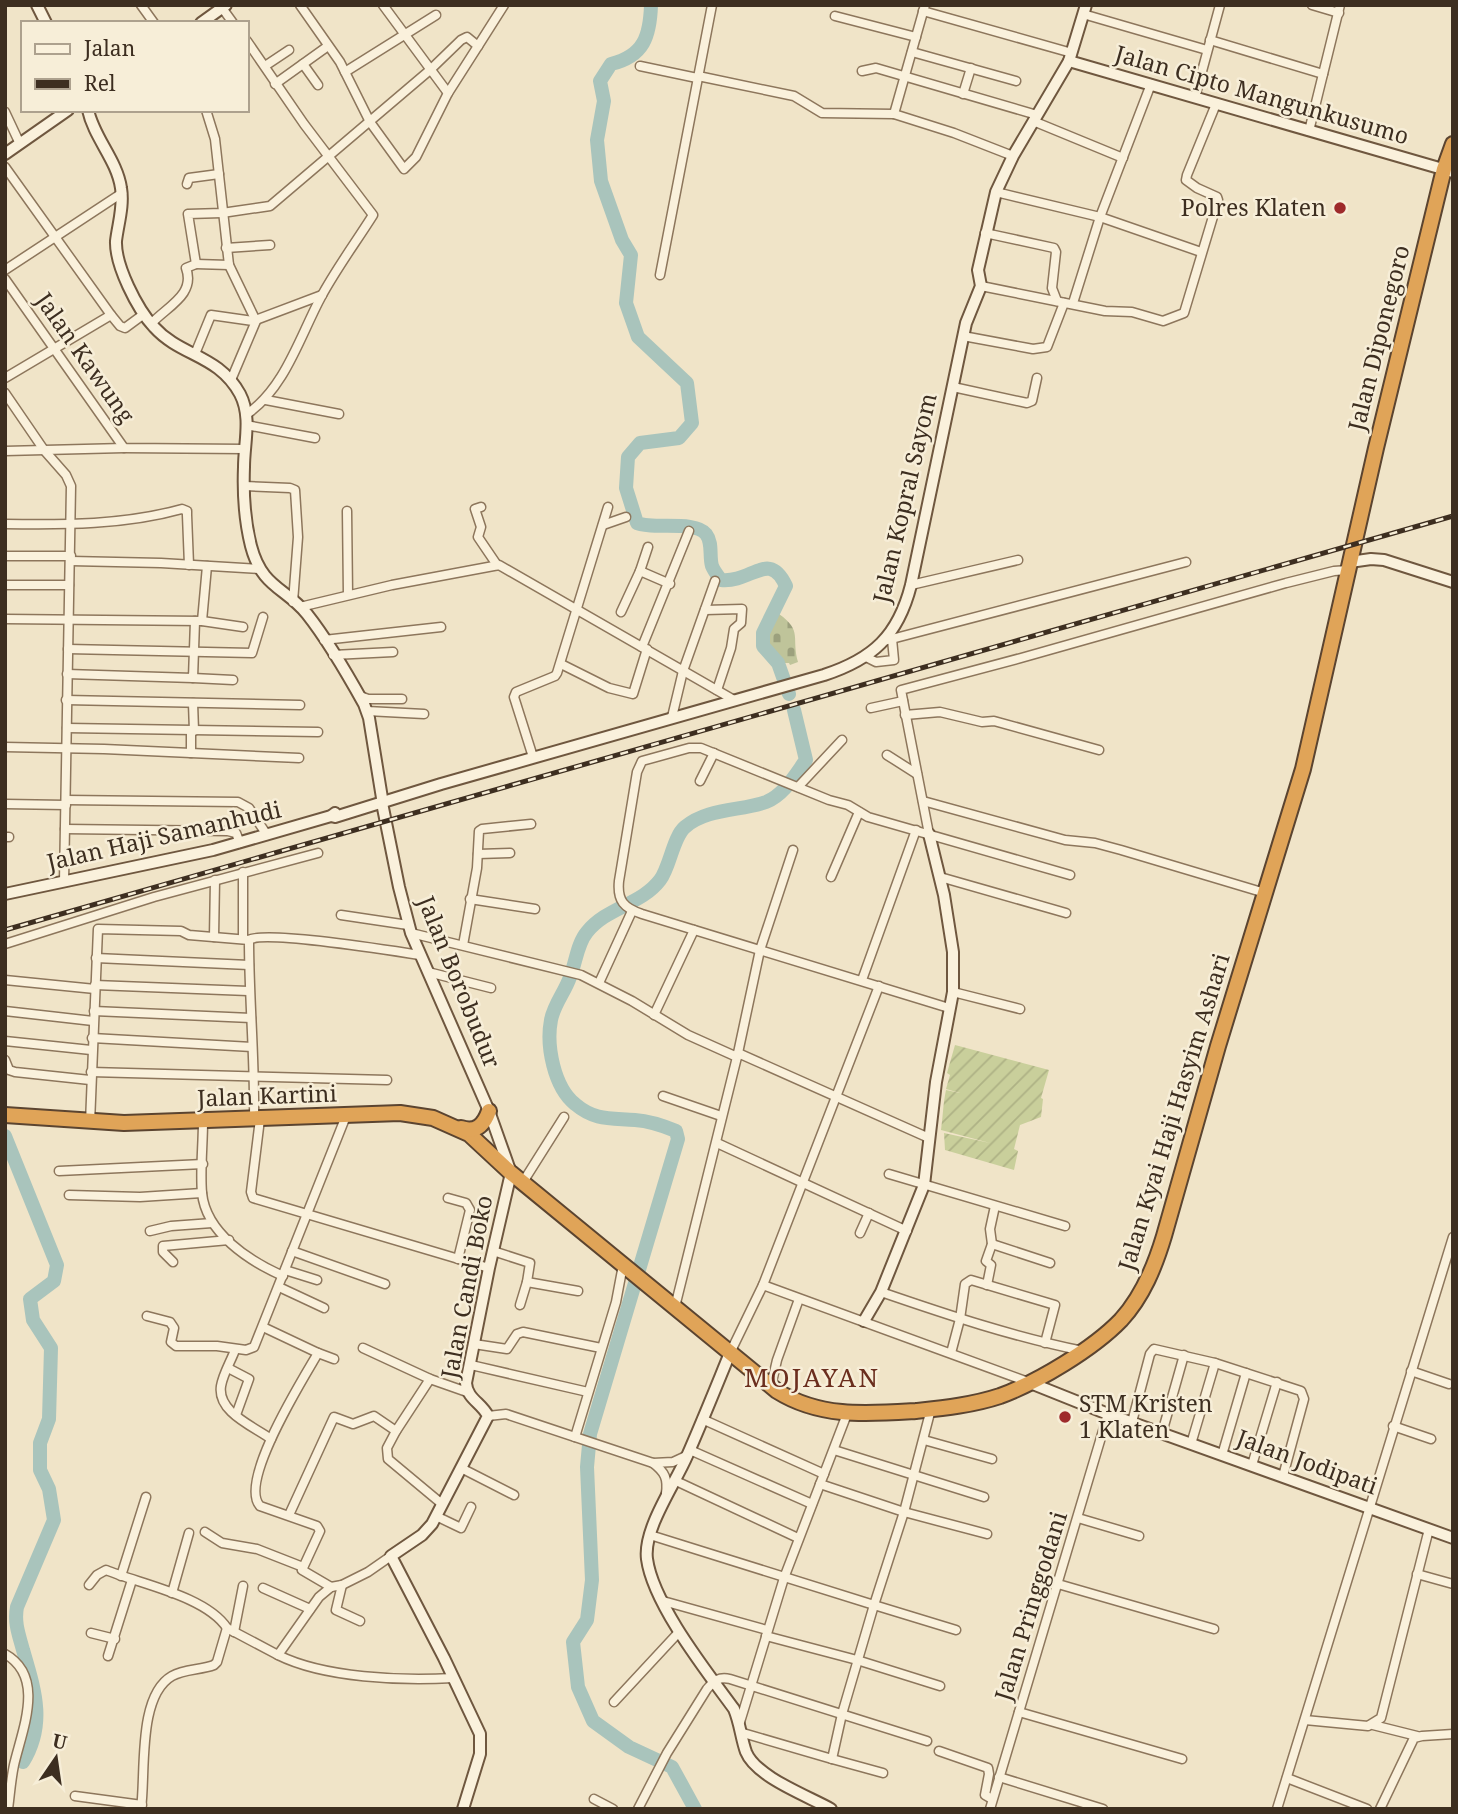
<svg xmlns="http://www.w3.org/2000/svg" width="1458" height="1814" font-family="'Noto Serif',serif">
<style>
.cemetery{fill:url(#cemetery-stones)}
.garden{fill:url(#garden-furrows)}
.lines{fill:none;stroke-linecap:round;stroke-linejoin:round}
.river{stroke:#a9c4bc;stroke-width:14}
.street-casing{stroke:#8d765c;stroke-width:11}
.secondary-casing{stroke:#6f573f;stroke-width:14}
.highway-casing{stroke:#5b4430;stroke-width:18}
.street{stroke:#faf1dc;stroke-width:8}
.secondary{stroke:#faf1dc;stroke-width:10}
.highway{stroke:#e0a458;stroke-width:14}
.rail-casing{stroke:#3d2e20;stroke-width:5}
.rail{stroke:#f7eed8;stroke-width:2.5;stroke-dasharray:8;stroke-linecap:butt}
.poi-dot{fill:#9e2a2b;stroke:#f7eed8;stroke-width:2.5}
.labels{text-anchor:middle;stroke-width:5;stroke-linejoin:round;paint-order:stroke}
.street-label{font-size:23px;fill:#3d2e20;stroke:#f7eed8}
.poi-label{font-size:23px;fill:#3d2e20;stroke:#f7eed8;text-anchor:end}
.quarter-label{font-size:26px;letter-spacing:2px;fill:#6b2e1e;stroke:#f7eed8}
</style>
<defs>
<pattern id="cemetery-stones" width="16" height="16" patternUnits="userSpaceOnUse" patternTransform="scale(1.75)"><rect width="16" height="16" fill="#bfc49a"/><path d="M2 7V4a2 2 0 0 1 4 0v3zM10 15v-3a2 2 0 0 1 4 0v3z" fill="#9ca07d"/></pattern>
<pattern id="garden-furrows" width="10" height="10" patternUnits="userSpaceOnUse" patternTransform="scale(1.75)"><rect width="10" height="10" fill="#c9cf9b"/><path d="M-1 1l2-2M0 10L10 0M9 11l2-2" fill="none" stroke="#aeb285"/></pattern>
</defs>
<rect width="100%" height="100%" fill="#f0e4c8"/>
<path class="cemetery" d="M779,614c24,17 12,24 19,48l-8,3 -1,-2h-11c-17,-16 -23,-36 1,-49z"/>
<path class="garden" d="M955,1045l94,25 -8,28 2,1 -2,18 -21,8 -6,24 4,2 -4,19 -69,-20 -1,-17 46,10 -49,-13c2,-14 2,-26 5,-40l14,3 -14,-4 4,-14 -3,-2z"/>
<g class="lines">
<g class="river">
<path d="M651,5c-1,31 -7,51 -40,59l-11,17 4,20 -7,39 4,41 21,59 9,15 -5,48 12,34 49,46 5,40 -13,15 -39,5 -12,14 -2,31 11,35c16,7 58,-3 69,11 7,9 3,22 6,32 2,5 6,10 9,14 31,3 48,-31 65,6l-23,47v13l15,17 11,31"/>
<path d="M5,1136l52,129 -3,16 -24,18 3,21 18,28 -2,71 -9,24v27l9,19 5,31 -37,87c-3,16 2,28 6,43 12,41 23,74 0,112"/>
<path d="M695,1809l-23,-42 -43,-20 -36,-26 -15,-34 -5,-45 14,-22 5,-40 -5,-113 3,-33 88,-295 -2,-8c-12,-5 -27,-10 -41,-11 -24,-2 -40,1 -60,-16 -21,-17 -29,-58 -24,-84 3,-16 14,-28 19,-43 6,-15 7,-33 17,-45 20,-25 54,-27 73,-52 10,-13 13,-43 25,-53 22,-19 56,-16 81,-25 18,-7 29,-27 40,-42l-12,-50"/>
</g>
<g class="street-casing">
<g id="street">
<polyline points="141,5 154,23"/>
<polyline points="220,5 233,23"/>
<polyline points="300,5 340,62 370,122 404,169 416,157 448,93 478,46"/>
<polyline points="383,5 448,93"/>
<polyline points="925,5 894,114 954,133 1013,156"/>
<polyline points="1312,5 1339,13"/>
<polyline points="923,11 1072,53"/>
<polyline points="1083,14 1207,50"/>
<polyline points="835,16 916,37"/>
<polyline points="1210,40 1323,74"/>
<polyline points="912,52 1016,81"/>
<polyline points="303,64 318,85"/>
<polyline points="265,66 289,50"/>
<polyline points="640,66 697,78"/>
<polyline points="862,71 876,68 1037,115"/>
<polyline points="345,72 436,15"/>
<polyline points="698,76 794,96 822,113 894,114"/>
<polyline points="275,84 328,46"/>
<polyline points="963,94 971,68"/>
<polyline points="1195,97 1220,5"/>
<polyline points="206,110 215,139 229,265 256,321 231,380"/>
<polyline points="5,112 20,144"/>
<polyline points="1033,121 1123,158"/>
<polyline points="1309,131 1340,5"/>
<polyline points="5,167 111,315 5,378"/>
<polyline points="187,184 189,178 219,174"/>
<polyline points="996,192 1100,217 1201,252"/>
<polyline points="985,233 1054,248 1056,252 1052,288 1057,301"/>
<polyline points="226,248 270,245"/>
<polyline points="196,264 229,265"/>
<polyline points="5,270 122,193"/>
<polyline points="660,275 712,5"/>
<polyline points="5,279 124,448 245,449"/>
<polyline points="981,286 1105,311 1132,312 1163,321 1184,313 1218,200 1217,197 1197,188 1186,180 1187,175 1216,104"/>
<polyline points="1073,303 1100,217 1151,84"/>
<polyline points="111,315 120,326 125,328 144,314"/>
<path d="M151,324c15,-17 45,-29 35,-56l10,-4 -8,-50 34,-1 48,-7 160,-136 31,-30 6,-3 11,9 26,-41"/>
<polyline points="963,336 1033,349 1047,347 1064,303"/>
<polyline points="195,354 211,315 253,321 322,295"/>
<polyline points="953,387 1027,403 1032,401 1037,378"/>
<polyline points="5,393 44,450 66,475 71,486 64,882"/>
<polyline points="266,400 339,414"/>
<path d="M247,414c38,-26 53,-78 74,-117 15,-28 35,-55 52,-82l-69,-91 -57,-83"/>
<polyline points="246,425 315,438"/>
<polyline points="5,451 124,448"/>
<polyline points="245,486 290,488 295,490 298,537 293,602"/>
<polyline points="481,507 475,509 481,527 478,537 497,565"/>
<polyline points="347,511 348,595"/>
<path d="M5,524c59,1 120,1 177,-15l5,2v4l2,50"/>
<polyline points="603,525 626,517"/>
<polyline points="5,556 71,556"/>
<polyline points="71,561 161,563 260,569"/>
<polyline points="640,571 648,547"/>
<polyline points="5,585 69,585"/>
<polyline points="911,585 1018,560"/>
<polyline points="300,607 392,585 499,565 734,700"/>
<polyline points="705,610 742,609 741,623 734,629 731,648 717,690"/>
<polyline points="621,612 640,571 670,584"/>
<polyline points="5,619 202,621 207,566"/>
<polyline points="202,621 243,627"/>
<polyline points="324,640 441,627"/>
<polyline points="884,641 1186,562"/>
<polyline points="642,647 689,531"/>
<polyline points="68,649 252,653 263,617"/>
<polyline points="333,655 393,652"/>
<polyline points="866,657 876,662 894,660 892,639"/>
<polyline points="561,664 609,688 633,694 647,649"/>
<polyline points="67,674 193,678 195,621"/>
<polyline points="193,678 233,680"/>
<polyline points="360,696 368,699 402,699"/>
<polyline points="66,700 300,705"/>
<polyline points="193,703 194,731"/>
<polyline points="871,708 903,701"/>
<polyline points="367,711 424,714"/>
<polyline points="905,715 940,712 982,722 994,721 1099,750"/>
<polyline points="672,717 683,671 715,581"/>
<polyline points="67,728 318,732"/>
<polyline points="191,731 191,753"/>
<polyline points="5,747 104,749 299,758"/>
<polyline points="887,755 917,774"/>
<polyline points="533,757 514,697 516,692 555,676 557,673 608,507"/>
<polyline points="700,781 714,753"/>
<polyline points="798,787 842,740"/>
<polyline points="66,800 238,802 249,808 267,835"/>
<polyline points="923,801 1065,840 1095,843 1121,850 1265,893"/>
<polyline points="5,804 66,805"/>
<polyline points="65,829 228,831 236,833 240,843"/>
<polyline points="929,834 901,690 1021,658 1286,583 1334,571 1348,570"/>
<polyline points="5,837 9,837"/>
<polyline points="478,854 510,853"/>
<polyline points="243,872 243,939"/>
<polyline points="831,877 859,812"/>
<polyline points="940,877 1066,913"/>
<polyline points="470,899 535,909"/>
<polyline points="341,915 408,925"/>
<polyline points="411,933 581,975 632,1001 688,1035 737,1057"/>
<polyline points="214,937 215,880"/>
<path d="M249,940c15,-10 144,11 171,15"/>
<polyline points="5,944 154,897 318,853"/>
<polyline points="463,945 477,868 479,831 482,829 531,824"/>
<polyline points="96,958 249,965"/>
<polyline points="428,972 491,988"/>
<polyline points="5,980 95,989"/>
<polyline points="862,980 916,830"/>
<polyline points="599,983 632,911"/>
<polyline points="95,985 248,991"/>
<polyline points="953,992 1020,1009"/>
<path d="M949,1008l-307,-94c-18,-6 -25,-13 -23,-33l18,-109 5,-11 47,-13h12l128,52 19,5 20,12 202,58"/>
<polyline points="5,1011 93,1021"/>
<polyline points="94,1011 251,1018"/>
<polyline points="654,1015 694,930"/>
<polyline points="92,1038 252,1047"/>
<polyline points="5,1041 91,1050"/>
<polyline points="738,1053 929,1138"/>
<polyline points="5,1060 9,1070 15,1072 90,1080"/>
<polyline points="91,1072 387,1080"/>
<polyline points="663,1096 721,1116"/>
<polyline points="260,1119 251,1192 253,1198 489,1268"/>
<path d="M203,1121c0,24 -3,49 -1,72 4,40 47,68 81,83"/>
<path d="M90,1123l8,-194 83,2 8,4 60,5c0,60 6,119 5,179"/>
<polyline points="717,1143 907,1231"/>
<polyline points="59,1171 203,1164"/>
<polyline points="889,1174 1065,1226"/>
<polyline points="523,1182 564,1117"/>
<polyline points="69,1195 140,1197 202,1193"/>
<polyline points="448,1198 466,1203 470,1210 458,1259"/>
<polyline points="150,1231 171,1226 212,1223"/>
<polyline points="860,1233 869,1213"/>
<polyline points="992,1244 1050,1263"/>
<polyline points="292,1251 385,1284"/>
<polyline points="493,1251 530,1263 527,1282 578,1291"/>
<polyline points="173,1262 163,1252 163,1246 229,1240"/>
<polyline points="285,1270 317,1280"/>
<polyline points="763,1285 879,986"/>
<polyline points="987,1285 991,1265 986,1261 992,1244 990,1229 995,1206"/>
<polyline points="279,1287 324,1308"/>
<path d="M881,1292c67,23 133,45 202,59"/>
<polyline points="520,1305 527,1282"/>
<polyline points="675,1307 738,1053 760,950 793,850"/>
<polyline points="147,1316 170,1322 174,1328 171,1342 176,1346 217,1346 246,1350 254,1347 346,1116"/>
<path d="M263,1327l55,26c-15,26 -80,129 -58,153l57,20 3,5 -18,39 29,17"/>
<polyline points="474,1344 507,1349 517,1334 523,1332 601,1348"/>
<polyline points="363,1348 430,1379 467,1392"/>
<path d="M235,1350c-4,11 -12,24 -14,36 -4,26 32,40 50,53"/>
<polyline points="318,1353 334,1359"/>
<polyline points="730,1353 763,1285 1028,1382"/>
<polyline points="951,1353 960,1319 965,1284 971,1280 1055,1305 1045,1343"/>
<polyline points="471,1365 588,1392"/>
<polyline points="228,1368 249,1379 236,1415"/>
<polyline points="1411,1371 1449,1384"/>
<polyline points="771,1386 777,1360 799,1299"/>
<polyline points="488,1416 506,1414 653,1463 673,1462 688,1455"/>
<polyline points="702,1419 824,1474"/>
<polyline points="1132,1422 1150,1354 1154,1349 1215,1363 1301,1391 1304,1399 1283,1476"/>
<polyline points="1393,1426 1431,1439"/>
<polyline points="396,1431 387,1448 388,1459 442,1504"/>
<polyline points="1162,1433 1184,1355"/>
<polyline points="575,1437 616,1302 623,1265"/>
<polyline points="924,1440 992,1459"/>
<polyline points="1191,1444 1215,1363"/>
<polyline points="690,1450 812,1504"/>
<polyline points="834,1450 984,1497"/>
<polyline points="1222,1455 1246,1373"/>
<path d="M653,1463c12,9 15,16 13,30"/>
<polyline points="1252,1465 1277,1382"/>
<polyline points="461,1468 514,1495"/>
<polyline points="676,1481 798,1538"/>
<polyline points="820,1484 904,1512 987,1534"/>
<polyline points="289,1515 334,1417 353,1424 374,1416 396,1431 430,1379"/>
<polyline points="436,1516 461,1528 471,1507"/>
<polyline points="1078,1518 1139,1536"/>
<polyline points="205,1532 222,1543 257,1549 303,1567"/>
<polyline points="650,1535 874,1605 904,1512 931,1409"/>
<polyline points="1417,1574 1453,1584"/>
<polyline points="121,1576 146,1497"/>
<polyline points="1058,1584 1214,1629"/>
<path d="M89,1585l8,-10 9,-5c34,14 100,26 121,58"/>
<polyline points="342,1585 336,1610 360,1621"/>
<polyline points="263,1588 310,1609"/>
<polyline points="172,1593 189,1533"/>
<polyline points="663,1601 767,1630"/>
<polyline points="234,1632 243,1586"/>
<polyline points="91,1633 115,1639"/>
<polyline points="766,1636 857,1660 940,1686"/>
<path d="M5,1654c41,23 17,76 9,111 -3,14 -4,29 -6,44"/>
<path d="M278,1655c46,23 124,26 175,23"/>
<polyline points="108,1656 132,1580"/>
<polyline points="614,1702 679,1632"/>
<polyline points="1019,1712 1182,1759"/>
<polyline points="1305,1720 1368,1726 1381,1718 1429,1529"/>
<polyline points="740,1722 784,1578 847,1414"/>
<polyline points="1373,1725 1417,1736"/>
<polyline points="743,1733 832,1759 842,1714 874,1605 956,1630"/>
<polyline points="939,1751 988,1768 989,1774 985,1795 992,1799"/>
<polyline points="832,1759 883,1773"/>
<polyline points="999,1777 1103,1809"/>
<polyline points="1287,1778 1367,1809"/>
<polyline points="75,1796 142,1805"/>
<polyline points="594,1799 613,1809"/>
<path d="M141,1809c5,-35 -4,-113 31,-133 12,-7 29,-6 42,-11l3,-3 10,-34 51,27 41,-58 12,-10 11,-2 26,-13 23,-16"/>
<path d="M638,1809l29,-56 40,-64c7,-8 12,-13 23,-10l197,62"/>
<polyline points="990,1809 1108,1414"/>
<polyline points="1277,1809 1453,1237"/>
<polyline points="1380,1809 1414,1738 1422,1736 1453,1734"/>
</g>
</g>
<g class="secondary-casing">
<g id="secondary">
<polyline points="37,5 46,23"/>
<polyline points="201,23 226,5"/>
<polyline points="1069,61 1453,172"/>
<path d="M88,110c6,28 29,50 33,78 3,18 -3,36 -5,53 -1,24 21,68 38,86 27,30 64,27 86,67 12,23 4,49 4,73 -1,25 1,55 7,79 11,42 34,41 56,68 19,24 42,63 57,90l5,14 13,80"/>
<polyline points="5,154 68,110"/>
<polyline points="1350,562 1371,559 1384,560 1453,582"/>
<path d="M382,803l17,84 12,46 78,178 22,62 -22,95 -23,115c1,16 16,20 22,33l-56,108 -10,11 -31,21 53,102 36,76v20l-17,55"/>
<path d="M331,816l4,1 106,-33 383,-109c49,-16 74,-39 87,-90l55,-262 15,-37 -3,-16 18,-78 17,-36 56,-95 17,-56"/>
<polyline points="5,894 213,850 331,816 335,813"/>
<polyline points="864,1321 881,1292 924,1185 936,1082 953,992 953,952 944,895 929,834"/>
<path d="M730,1353c-14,34 -28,69 -43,103 -12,28 -44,73 -40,103 6,45 60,113 87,150 6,14 7,29 12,43 10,25 62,44 85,57"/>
<polyline points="1028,1382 1108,1414 1453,1538"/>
</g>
</g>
<g class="highway-casing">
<g id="highway">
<path d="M5,1115l119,8 276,-10 33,5 36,16 42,39 266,218c43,27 90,23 139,20 28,-3 57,-6 84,-15 38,-14 93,-47 121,-76 22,-24 34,-54 43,-84l54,-190 85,-277 73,-321 68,-279 9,-25"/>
<path d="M461,1128c15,5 23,-3 28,-17"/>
</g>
</g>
<use href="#street" class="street"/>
<use href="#secondary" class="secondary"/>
<use href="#highway" class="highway"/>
<g class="rail-casing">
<polyline id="rail" points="5,930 1453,516"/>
</g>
<use href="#rail" class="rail"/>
</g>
<g class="poi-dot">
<circle cx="1340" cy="208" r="7"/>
<circle cx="1065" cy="1417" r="7"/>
</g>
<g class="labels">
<g class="street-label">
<text transform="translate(1262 95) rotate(16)" y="8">Jalan Cipto Mangunkusumo</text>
<text transform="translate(1379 338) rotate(-76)" y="8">Jalan Diponegoro</text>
<text transform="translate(85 358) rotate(55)" y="8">Jalan Kawung</text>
<text transform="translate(905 498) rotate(-77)" y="8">Jalan Kopral Sayom</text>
<text transform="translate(164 836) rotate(-13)" y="8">Jalan Haji Samanhudi</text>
<text transform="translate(459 982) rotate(68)" y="8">Jalan Borobudur</text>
<text transform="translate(267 1096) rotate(-2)" y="8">Jalan Kartini</text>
<text transform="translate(1174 1112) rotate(-73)" y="8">Jalan Kyai Haji Hasyim Ashari</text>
<text transform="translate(467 1287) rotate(-79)" y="8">Jalan Candi Boko</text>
<text transform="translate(1307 1462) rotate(20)" y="8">Jalan Jodipati</text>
<text transform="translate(1031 1606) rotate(-73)" y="8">Jalan Pringgodani</text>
</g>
<g class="poi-label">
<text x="1326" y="216">Polres Klaten</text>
<text x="1079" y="1412" text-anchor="start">STM Kristen<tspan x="1079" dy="26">1 Klaten</tspan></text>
</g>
<g class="quarter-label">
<text x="812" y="1387">MOJAYAN</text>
</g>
</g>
<rect width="1458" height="1814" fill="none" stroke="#3d2e20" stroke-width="14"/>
<rect x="21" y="21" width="228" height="91" fill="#f7eed8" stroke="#ada18e" stroke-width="2"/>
<rect x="35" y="44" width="35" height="10" fill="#faf1dc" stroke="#ada18e" stroke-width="2"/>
<text x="84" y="56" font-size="21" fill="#3d2e20">Jalan</text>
<rect x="35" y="79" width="35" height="10" fill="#3d2e20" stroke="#ada18e" stroke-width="2"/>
<text x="84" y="91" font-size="21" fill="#3d2e20">Rel</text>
<g transform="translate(56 1758) rotate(13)" stroke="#f7eed8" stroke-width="5" paint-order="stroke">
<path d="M0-5L12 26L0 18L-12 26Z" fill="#3d2e20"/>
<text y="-10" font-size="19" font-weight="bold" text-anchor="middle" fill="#3d2e20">U</text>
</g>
</svg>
